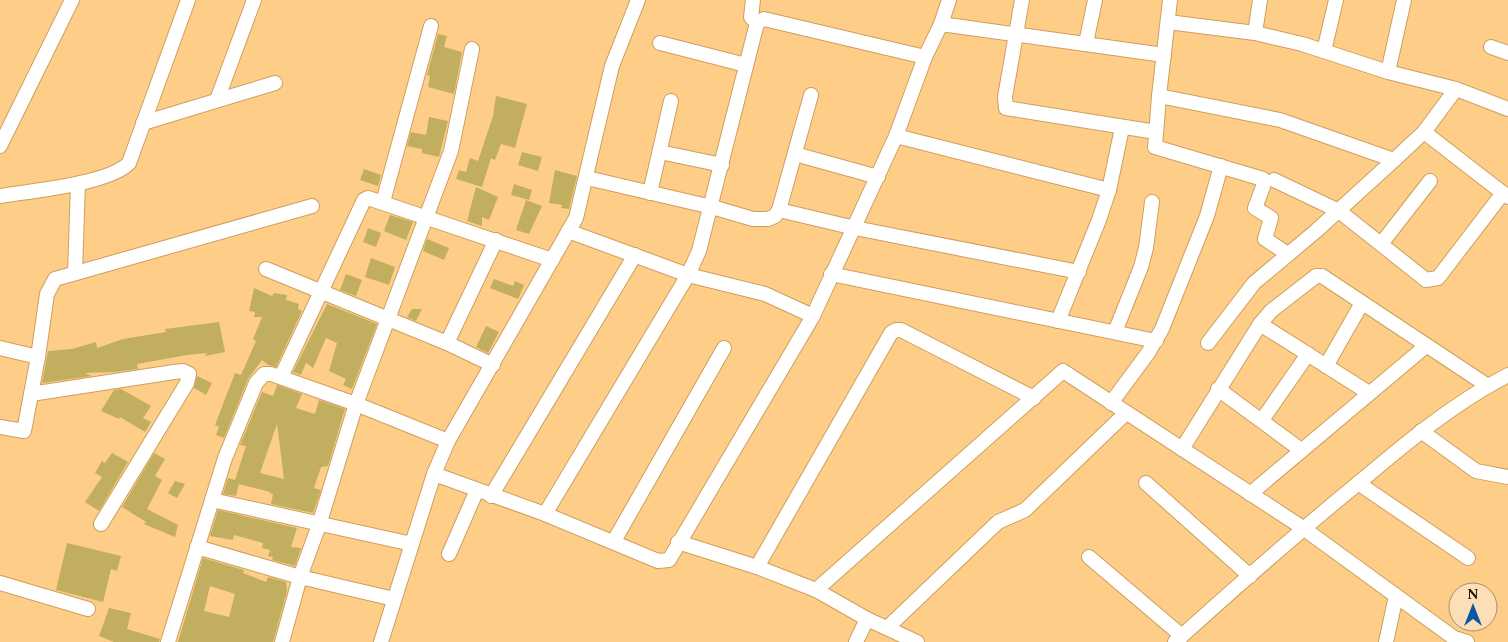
<svg xmlns="http://www.w3.org/2000/svg" width="1508" height="642" font-family="Spectral,serif">
<style>
.building{fill:#c2ae5f;fill-rule:evenodd}
.lines{fill:none;stroke-linecap:round;stroke-linejoin:round}
.street-casing{stroke:#ce9f5c;stroke-width:16}
.street{stroke:#fff;stroke-width:14}
</style>
<rect width="100%" height="100%" fill="#fece89"/>
<g class="building">
<polygon points="438,34 447,36 444,47 462,52 454,94 428,87 430,76 427,75"/>
<polygon points="496,96 527,104 515,148 501,144 495,160 491,158 482,187 456,179 459,170 466,172 470,158 478,161 493,116"/>
<polygon points="429,117 448,121 439,157 422,153 422,149 407,146 411,132 426,135"/>
<polygon points="522,152 542,157 538,171 518,165"/>
<polygon points="364,169 381,175 378,186 360,180"/>
<polygon points="555,170 577,176 569,209 561,208 562,205 549,203"/>
<polygon points="514,184 532,190 529,200 511,195"/>
<polygon points="476,187 498,197 489,220 482,217 482,226 467,221"/>
<polygon points="526,200 542,206 529,234 516,230"/>
<polygon points="390,215 413,222 406,240 384,231"/>
<polygon points="368,228 381,233 376,247 363,242"/>
<polygon points="427,239 449,248 444,260 423,251"/>
<polygon points="371,258 395,267 389,285 365,277"/>
<polygon points="346,274 362,280 356,296 340,290"/>
<polygon points="494,279 513,286 515,281 524,285 518,299 490,288"/>
<polygon points="254,288 272,296 274,293 287,295 286,300 299,304 298,309 302,311 276,367 268,365 262,360 248,379 224,438 216,435 219,427 215,425 235,373 241,375 256,341 253,339 262,317 254,317 255,312 249,311"/>
<polygon points="327,304 377,324 352,389 343,385 346,379 329,371 337,343 326,338 313,368 306,363 301,375 293,372"/>
<polygon points="412,309 422,309 416,321 407,317"/>
<polygon points="219,322 225,352 205,356 207,353 187,355 137,364 138,369 114,372 85,373 92,376 42,383 48,351 72,349 96,342 97,348 123,339 166,332 165,329"/>
<polygon points="486,326 499,332 488,353 476,347"/>
<polygon points="197,376 212,383 206,395 194,388"/>
<path d="M277,385l25,9 -6,14 19,6 4,-14 26,9 -17,57 -7,1 -7,21 7,2 -8,23 -42,-9 2,-10 -3,-1v-1l-31,-8 -3,12 -13,-2 5,-16 7,2 11,-34 -6,-1 22,-53 11,4zM277,424l7,55 -24,-6z"/>
<polygon points="121,389 151,406 143,418 151,422 145,432 120,417 119,419 101,411 114,390"/>
<polygon points="112,453 128,462 99,511 85,502 102,477 95,473 102,461 105,463"/>
<polygon points="154,453 165,459 155,476 162,480 147,509 178,525 175,537 144,524 146,522 122,507"/>
<polygon points="175,481 185,484 177,498 168,493"/>
<polygon points="218,510 297,528 291,547 301,548 295,566 272,560 273,557 268,556 270,550 262,548 263,543 234,535 233,540 210,536"/>
<polygon points="67,543 121,556 117,571 111,569 103,602 56,590"/>
<path d="M203,558l41,12 -1,3 23,9 2,-5 18,5 1,9 -14,51h-95zM210,586l25,8 -6,23 -25,-6z"/>
<polygon points="109,608 131,613 127,629 160,639 159,642 114,642 99,636"/>
</g>
<g class="lines">
<g class="street-casing">
<g id="street">
<polyline points="753,0 751,17 757,23"/>
<polyline points="1022,0 1005,97 1006,108 1156,132"/>
<polyline points="1170,0 1159,96 1155,147 1263,179 1264,184 1255,208 1271,218 1265,239 1288,254"/>
<polyline points="1168,22 1255,33 1302,44 1388,72 1456,89 1508,109"/>
<polyline points="941,24 1164,55"/>
<polyline points="1255,33 1260,0"/>
<polyline points="660,43 746,65"/>
<polyline points="1086,43 1095,0"/>
<polyline points="1491,47 1508,53"/>
<polyline points="1324,51 1336,0"/>
<polyline points="1388,72 1404,0"/>
<polyline points="1159,96 1280,120 1394,160"/>
<polyline points="217,100 254,0"/>
<polyline points="143,123 275,83"/>
<polyline points="1424,132 1508,197"/>
<polyline points="896,136 1109,190"/>
<polyline points="0,146 72,0"/>
<polyline points="660,152 722,165"/>
<polyline points="795,154 878,177"/>
<polyline points="587,178 712,207 753,219 768,219 775,216 779,210 811,95"/>
<polyline points="1274,180 1339,211 1426,280 1438,278 1503,193"/>
<polyline points="650,193 671,101"/>
<path d="M0,196c30,-5 109,-12 129,-33l59,-163"/>
<polyline points="383,202 431,26"/>
<polyline points="779,210 855,228 1079,272"/>
<polyline points="568,231 688,275 765,294 813,316"/>
<polyline points="1381,244 1430,181"/>
<polyline points="266,269 447,343 493,365"/>
<polyline points="75,273 78,184"/>
<polyline points="831,274 1156,341"/>
<polyline points="1058,321 1099,220 1109,190 1122,128"/>
<polyline points="1260,324 1369,393"/>
<polyline points="1115,332 1141,267 1146,248 1152,202"/>
<polyline points="447,343 496,240"/>
<polyline points="1208,343 1254,283 1316,231 1394,160 1424,132 1456,89"/>
<polyline points="0,348 38,357"/>
<polyline points="1326,366 1362,303"/>
<polyline points="281,377 364,200 368,198 552,260"/>
<polyline points="1218,389 1301,450"/>
<polyline points="31,394 174,372 183,371 189,374 187,383 101,524"/>
<polyline points="1111,403 1148,353 1162,329 1207,216 1221,166"/>
<polyline points="1262,420 1308,354"/>
<polyline points="0,427 24,431 38,357 47,294 55,279 312,206"/>
<polyline points="1421,431 1476,471 1508,477"/>
<polyline points="1182,449 1260,324 1271,311 1316,276 1322,276 1488,386"/>
<polyline points="434,474 545,514 658,561 669,560 813,316 896,136 925,57 941,24 949,0"/>
<polyline points="1146,483 1250,576"/>
<polyline points="1358,483 1468,558"/>
<polyline points="1250,494 1426,346"/>
<polyline points="491,496 635,255"/>
<polyline points="212,500 412,544"/>
<polyline points="545,514 688,275 699,251 757,23 764,19 925,57"/>
<polyline points="614,541 724,348"/>
<polyline points="678,542 757,567 816,590 867,619 917,642"/>
<polyline points="197,547 300,577 394,599"/>
<polyline points="449,554 477,490"/>
<polyline points="1089,557 1182,636"/>
<polyline points="757,567 891,333 896,330 901,330 1034,398"/>
<polyline points="0,583 88,609"/>
<polyline points="816,590 1063,371 1303,528 1454,638 1467,642"/>
<polyline points="887,628 998,522 1025,510 1126,413"/>
<polyline points="168,642 225,458 256,383 264,374 271,374 356,404 448,441"/>
<polyline points="282,642 300,577 319,525 356,404 451,151 472,49"/>
<polyline points="381,642 434,474 448,441 576,218 612,66 638,0"/>
<polyline points="856,642 867,619"/>
<path d="M1175,642c61,-55 122,-109 186,-161 46,-39 93,-78 147,-106"/>
<polyline points="1386,642 1396,596"/>
</g>
</g>
<use href="#street" class="street"/>
</g>
<g transform="translate(1473 607)"><circle r="24" fill="#fcdfb7" stroke="#a58e6e"/>
<path d="M0-4L9 19L0 12L-9 19Z" fill="#0d56a5"/>
<text y="-8" font-size="14" font-weight="bold" text-anchor="middle" fill="#221401">N</text>
</g>
</svg>
